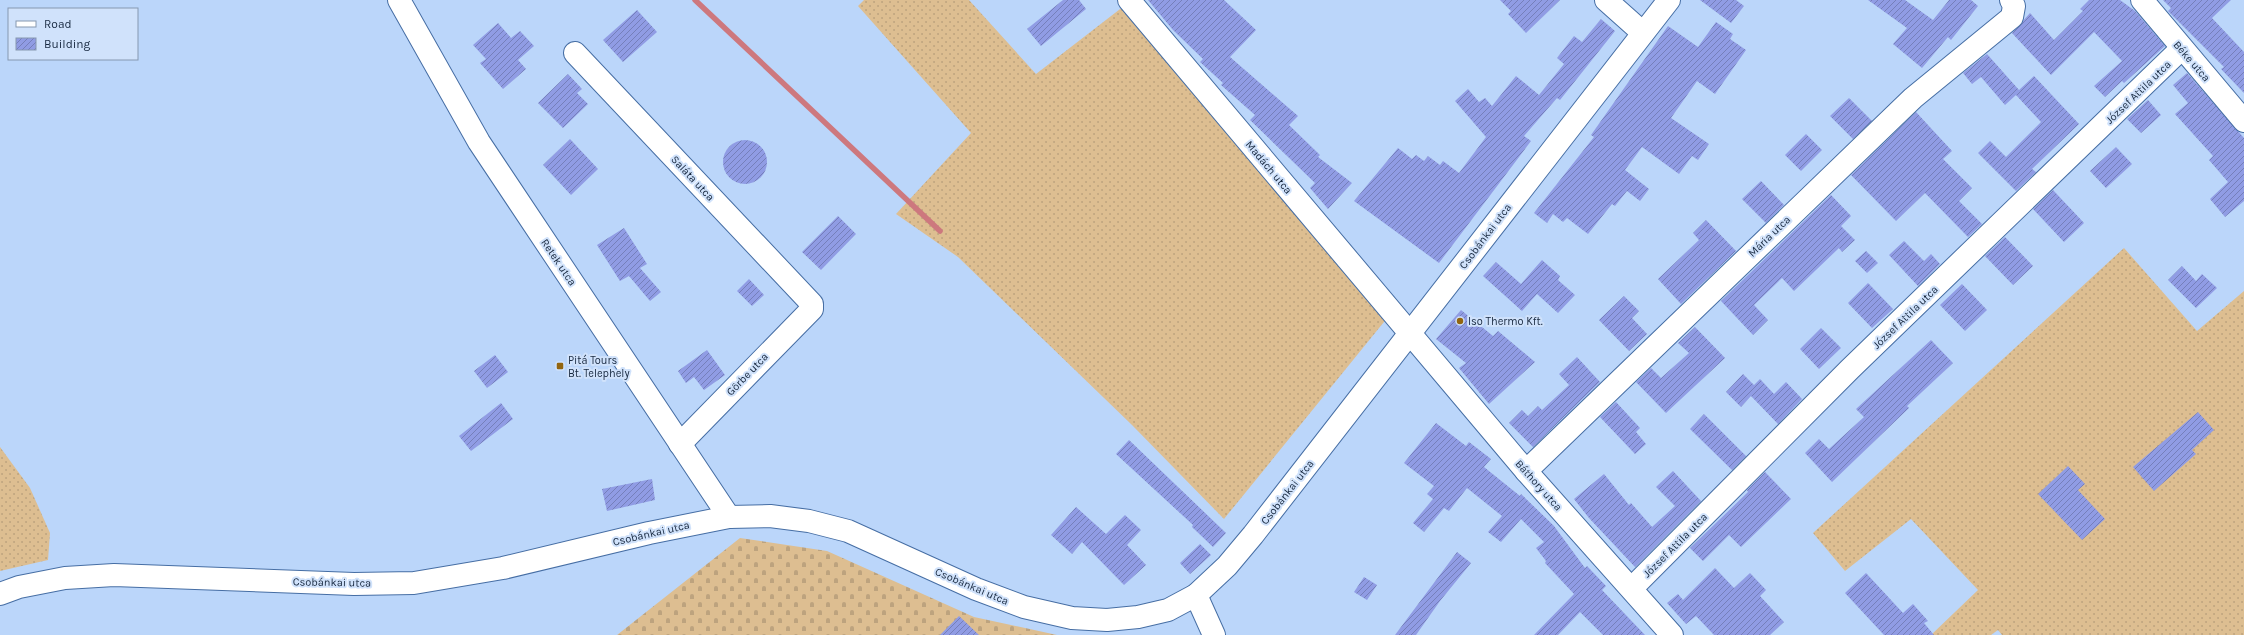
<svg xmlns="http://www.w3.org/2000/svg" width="2244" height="635" font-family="Karla,sans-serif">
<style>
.grass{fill:url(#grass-dots)}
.cemetery{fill:url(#cemetery-stones)}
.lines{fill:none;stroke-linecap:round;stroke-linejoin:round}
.stream{stroke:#cd787e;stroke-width:5.5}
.building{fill:url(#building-hatch)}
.minor-casing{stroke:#466ea4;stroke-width:24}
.major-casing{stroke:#466ea4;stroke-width:24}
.minor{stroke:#fff;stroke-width:22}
.major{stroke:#fff;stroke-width:22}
.poi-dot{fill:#926510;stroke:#d0e2fb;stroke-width:1.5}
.labels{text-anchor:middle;stroke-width:4;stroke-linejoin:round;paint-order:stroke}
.street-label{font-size:11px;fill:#17283f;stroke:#d0e2fb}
.poi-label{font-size:11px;fill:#17283f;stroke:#d0e2fb;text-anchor:start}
</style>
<defs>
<pattern id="grass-dots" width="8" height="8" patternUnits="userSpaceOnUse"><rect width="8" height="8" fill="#ddbe91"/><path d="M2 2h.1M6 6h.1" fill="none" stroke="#bda37e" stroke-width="1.8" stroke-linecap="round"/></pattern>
<pattern id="cemetery-stones" width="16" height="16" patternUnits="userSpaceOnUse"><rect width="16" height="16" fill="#ddbe91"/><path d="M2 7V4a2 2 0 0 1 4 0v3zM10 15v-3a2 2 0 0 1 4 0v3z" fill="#bda37e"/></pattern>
<pattern id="building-hatch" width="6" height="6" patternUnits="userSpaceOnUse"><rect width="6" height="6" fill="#909ce4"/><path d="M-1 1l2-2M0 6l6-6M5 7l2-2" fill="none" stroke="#757fba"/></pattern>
</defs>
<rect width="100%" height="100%" fill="#bbd6fa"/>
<g class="grass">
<polygon points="864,0 969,0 1036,74 1124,6 1388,317 1224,519 1132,425 958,257 896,214 971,133 858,6"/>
<polygon points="2124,248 2197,331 2244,291 2244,635 2002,635 1998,630 1991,635 1931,635 1978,590 1911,519 1845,571 1813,533"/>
<polygon points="0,447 30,488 50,533 48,560 0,571"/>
</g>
<polygon class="cemetery" points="740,538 827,551 974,617 1057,635 617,635"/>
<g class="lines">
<polyline class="stream" points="695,0 940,231"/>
</g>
<g class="building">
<polygon points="1063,0 1079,0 1086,9 1041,46 1027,29"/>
<polygon points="1148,0 1224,0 1256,30 1230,57 1298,116 1289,125 1320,155 1318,157 1352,183 1328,209 1310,188 1315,183 1250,120 1255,115 1221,85 1223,83 1200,62 1203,59 1173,30"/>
<polygon points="1500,0 1560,0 1526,33 1508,14 1511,11"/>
<polygon points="1700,0 1736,0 1744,6 1731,23"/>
<polygon points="1868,0 1905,0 1933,20 1949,0 1971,0 1978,6 1951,40 1948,37 1922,68 1893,44 1907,28"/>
<polygon points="2089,0 2120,0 2135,11 2165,46 2124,83 2122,81 2105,97 2094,86 2122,61 2094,32 2051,75 2012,33 2030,13 2054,40 2083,11 2080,9"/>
<polygon points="2163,0 2231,0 2212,18 2244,52 2244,93 2221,69 2224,67 2168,11 2171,8"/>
<polygon points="637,10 657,32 623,62 603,40"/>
<polygon points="1601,19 1615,31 1560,100 1557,98 1524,136 1531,141 1439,263 1354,201 1398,148 1412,159 1416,155 1424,161 1428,156 1440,165 1443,161 1459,173 1486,137 1455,101 1468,89 1479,102 1485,98 1492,106 1516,76 1539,95 1564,64 1557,58 1574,36 1582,42"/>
<polygon points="1716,22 1733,34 1730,39 1746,50 1715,94 1697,81 1671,118 1709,144 1698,160 1692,156 1679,174 1642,147 1625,170 1649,189 1640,201 1627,191 1615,206 1612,204 1588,234 1567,218 1563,222 1553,214 1547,223 1534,213 1594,137 1591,135 1668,26 1698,47"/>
<polygon points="498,23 511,38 520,31 534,46 518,60 526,69 503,89 480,63 486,59 473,45"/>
<polygon points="1987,54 2019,90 2034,76 2079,124 2032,169 2036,172 2016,191 1978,153 1990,141 2006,157 2041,122 2016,95 2005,105 1981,77 1972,84 1963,73"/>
<polygon points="2187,73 2244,138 2244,201 2225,217 2210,199 2228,182 2209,160 2213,156 2175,114 2188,103 2173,85"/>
<polygon points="568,74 582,89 577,93 588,104 563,128 538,103"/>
<polygon points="1849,98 1872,121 1853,139 1830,116"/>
<polygon points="2148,100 2161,115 2141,133 2127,119"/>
<polygon points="1916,112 1952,151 1943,159 1972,188 1959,201 1982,224 1968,237 1925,193 1896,221 1851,175"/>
<polygon points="1806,134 1822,150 1801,171 1785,155"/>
<polygon points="570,139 598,169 571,195 543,165"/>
<circle cx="745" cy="162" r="22"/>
<polygon points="2116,147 2132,164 2106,188 2090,171"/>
<polygon points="1761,181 1784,205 1766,223 1742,199"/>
<polygon points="2053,190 2084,223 2064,242 2033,209"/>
<polygon points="1831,195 1851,216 1841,226 1855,240 1842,252 1839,248 1794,291 1782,278 1754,305 1768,320 1753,335 1721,301"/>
<polygon points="838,216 856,234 821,270 802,252"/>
<polygon points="1706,220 1736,251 1681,304 1658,279 1699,240 1693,233"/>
<polygon points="624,228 647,264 640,268 661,292 650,301 629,276 620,281 597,245"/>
<polygon points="2005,237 2033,266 2013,285 1985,256"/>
<polygon points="1904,241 1924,261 1931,254 1940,264 1918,286 1889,255"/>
<polygon points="1866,251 1878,263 1867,273 1855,261"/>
<polygon points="1542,260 1560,276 1558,280 1575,295 1558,313 1537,294 1522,311 1483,276 1496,262 1521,284"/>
<polygon points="2182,266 2196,281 2202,274 2217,288 2196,308 2168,280"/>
<polygon points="749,279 764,295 752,306 737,291"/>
<polygon points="1868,283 1893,309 1872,328 1848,303"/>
<polygon points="1962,284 1987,310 1965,331 1940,305"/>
<polygon points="1624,296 1639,311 1632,318 1647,334 1629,351 1599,320"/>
<polygon points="1461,310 1493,336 1498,331 1535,362 1489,404 1459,368 1466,363 1436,339"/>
<polygon points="1695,327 1725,358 1666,413 1636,382 1651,368 1661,378 1689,353 1678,343"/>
<polygon points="1821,328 1841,348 1819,369 1800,349"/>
<polygon points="1931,340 1953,363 1907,406 1909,408 1832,482 1805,453 1819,439 1829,449 1864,417 1856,409"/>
<polygon points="707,350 725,375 704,390 694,377 686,383 678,371"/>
<polygon points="495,355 508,372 487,388 474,371"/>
<polygon points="1577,357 1600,382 1533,447 1509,423 1522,410 1528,416 1538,406 1542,410 1569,385 1559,374"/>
<polygon points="1743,374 1754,385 1760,379 1774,394 1786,382 1802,399 1778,424 1751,396 1741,407 1726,392"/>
<polygon points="1616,402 1640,428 1636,432 1646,444 1635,454 1600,417"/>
<polygon points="501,403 513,419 471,451 459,436"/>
<polygon points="2198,412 2214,430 2192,450 2196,454 2154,491 2133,467"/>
<polygon points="1704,414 1746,456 1732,470 1690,429"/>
<polygon points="1436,423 1466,446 1469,442 1491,459 1484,467 1520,496 1521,494 1554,526 1585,568 1587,566 1606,586 1602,590 1645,635 1603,635 1580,612 1558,635 1534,635 1574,594 1545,563 1546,561 1536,548 1544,542 1521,519 1501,542 1488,532 1502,516 1467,488 1449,511 1444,508 1424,532 1413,523 1433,499 1427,494 1434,486 1404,463"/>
<polygon points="1129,440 1226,533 1213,547 1192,527 1193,525 1116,454"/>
<polygon points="2068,466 2085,484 2078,490 2105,519 2082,540 2038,494"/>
<polygon points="1673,471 1701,501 1635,567 1589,518 1574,499 1604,474 1629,505 1631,503 1652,527 1675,506 1656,487"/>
<polygon points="1765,472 1791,499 1741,547 1729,535 1703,561 1690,548 1748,492 1747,490"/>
<polygon points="652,479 655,500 607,511 602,489"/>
<polygon points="1076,507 1106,534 1125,515 1141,530 1127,545 1146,565 1124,585 1082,542 1072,554 1051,535"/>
<polygon points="1200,544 1211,555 1190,574 1180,563"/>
<polygon points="1457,552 1471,563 1440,601 1416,635 1395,635"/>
<polygon points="1715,568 1734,588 1750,573 1766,590 1760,596 1784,622 1770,635 1714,635 1696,616 1686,624 1667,603 1678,594 1683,600"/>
<polygon points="1866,573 1903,613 1913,604 1928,621 1924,623 1934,635 1884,635 1845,593"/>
<polygon points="1364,577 1377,585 1367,600 1354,592"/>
<polygon points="959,616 979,635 940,635"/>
</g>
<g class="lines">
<g class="minor-casing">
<g id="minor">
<polyline points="399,0 479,142 729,517"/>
<polyline points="1129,0 1526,471 1672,635"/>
<polyline points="1606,0 1643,33"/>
<polyline points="2142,0 2244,121"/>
<polyline points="575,53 812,304 812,309 680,444"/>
<polyline points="1526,471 1913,98 2012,17 2014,6 2011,0"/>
<polyline points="1632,588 1850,369 2181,49"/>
<polyline points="1196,595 1214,635"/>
</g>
</g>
<g class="major-casing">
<polyline id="major" points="0,594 19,587 65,578 114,575 354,584 414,583 503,568 649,533 729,517 770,516 809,521 848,531 976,589 1024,607 1072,618 1107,620 1138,617 1168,610 1196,595 1227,566 1253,535 1669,0"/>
</g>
<use href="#minor" class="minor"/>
<use href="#major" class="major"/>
</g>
<g class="poi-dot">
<circle cx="1460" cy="321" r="4"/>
<rect x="556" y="362" width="8" height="8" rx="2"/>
</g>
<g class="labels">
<g class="street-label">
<text transform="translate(2192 61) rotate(49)" y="4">Béke utca</text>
<text transform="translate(2138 92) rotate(-44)" y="4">József Attila utca</text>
<text transform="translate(1269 167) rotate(50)" y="4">Madách utca</text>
<text transform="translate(693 178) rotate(47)" y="4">Saláta utca</text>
<text transform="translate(1485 236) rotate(-53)" y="4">Csobánkai utca</text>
<text transform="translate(1769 236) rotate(-44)" y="4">Mária utca</text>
<text transform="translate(559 262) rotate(56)" y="4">Retek utca</text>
<text transform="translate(1905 317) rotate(-44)" y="4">József Attila utca</text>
<text transform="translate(747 374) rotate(-46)" y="4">Görbe utca</text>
<text transform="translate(1539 485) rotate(48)" y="4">Báthory utca</text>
<text transform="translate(1287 492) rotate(-52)" y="4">Csobánkai utca</text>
<text transform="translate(651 533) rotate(-13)" y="4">Csobánkai utca</text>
<text transform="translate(1675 545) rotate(-45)" y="4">József Attila utca</text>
<text transform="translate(332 582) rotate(1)" y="4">Csobánkai utca</text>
<text transform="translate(972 586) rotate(23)" y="4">Csobánkai utca</text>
</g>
<g class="poi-label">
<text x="1468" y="325">Iso Thermo Kft.</text>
<text x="568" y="364">Pitá Tours<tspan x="568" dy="13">Bt. Telephely</tspan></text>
</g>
</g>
<rect x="8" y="8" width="130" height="52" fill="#d0e2fb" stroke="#8698b0"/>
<rect x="16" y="21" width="20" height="6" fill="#ffffff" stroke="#8698b0"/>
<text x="44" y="28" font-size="12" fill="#17283f">Road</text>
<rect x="16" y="38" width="20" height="12" fill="url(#building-hatch)" stroke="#8698b0"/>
<text x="44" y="48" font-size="12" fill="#17283f">Building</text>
</svg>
